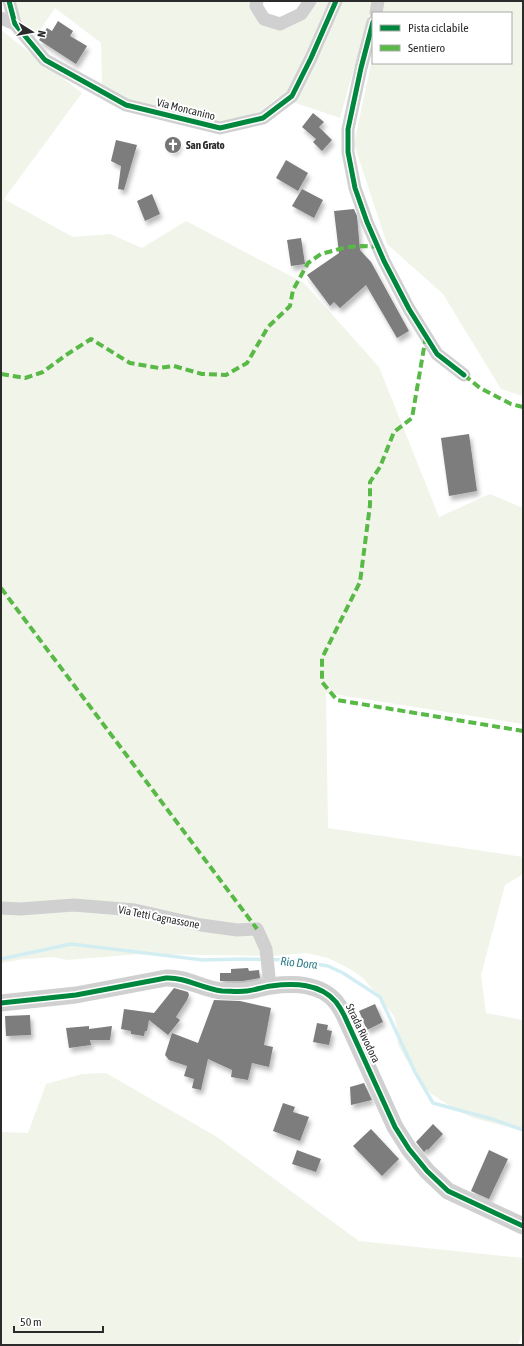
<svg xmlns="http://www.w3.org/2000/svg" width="524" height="1346" font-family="'Asap Condensed',sans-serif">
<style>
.green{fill:#f1f4e9}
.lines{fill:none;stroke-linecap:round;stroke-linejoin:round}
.stream{stroke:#d3eef3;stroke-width:3.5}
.building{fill:#7d7d7d;filter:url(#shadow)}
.minor{stroke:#d0d0d0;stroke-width:13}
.tertiary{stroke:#d0d0d0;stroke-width:17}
.quiet{stroke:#58b947;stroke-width:4;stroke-dasharray:8 4;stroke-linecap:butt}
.cycleway-casing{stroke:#fff;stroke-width:8}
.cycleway{stroke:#00873e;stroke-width:5}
.labels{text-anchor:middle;stroke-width:4;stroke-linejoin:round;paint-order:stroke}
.street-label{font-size:11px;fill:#2b2b2b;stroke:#fff}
.poi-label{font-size:11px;font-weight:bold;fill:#2b2b2b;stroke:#fff;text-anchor:start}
.water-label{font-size:12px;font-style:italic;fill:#317f8d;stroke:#fff}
</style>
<defs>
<filter id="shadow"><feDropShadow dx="2.5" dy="4.5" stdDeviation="2" flood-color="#0004"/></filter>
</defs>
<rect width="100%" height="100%" fill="#fff"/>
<g class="green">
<polygon points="13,1 253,1 261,22 301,17 316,1 373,1 340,118 278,97 259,112 222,124 128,101 102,84 101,43 55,8 34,39 19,22"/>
<polygon points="384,1 523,1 523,396 501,389 443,294 387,244 354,144 373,54 373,63 511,63 511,13 382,13"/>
<polygon points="1,30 82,93 4,199 73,237 110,234 142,248 186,221 304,283 379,367 439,517 490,494 523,508 523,724 326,693 328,828 523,857 523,874 505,885 481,975 486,1013 523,1020 523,1131 473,1118 453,1108 430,1093 418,1079 398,1045 397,1028 394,1016 364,979 352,970 328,958 306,953 272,956 140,954 67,960 54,957 24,959 1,963"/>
<polygon points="106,1073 217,1137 359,1241 523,1258 523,1330 518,1345 1,1345 1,1132 28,1133 46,1084 82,1074"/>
</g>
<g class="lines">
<polyline class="stream" points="1,959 71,944 203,960 244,959 291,960 328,966 343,973 380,997 415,1072 433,1103 492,1119 523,1130"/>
</g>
<g class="building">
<polygon points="58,21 73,31 70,36 87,46 76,64 39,40 47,28 52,31"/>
<polygon points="313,113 324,122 319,127 332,140 322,151 313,142 316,139 302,127"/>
<polygon points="170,138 180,143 175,152 166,147"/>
<polygon points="116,140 137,145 124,190 118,189 121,166 111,161"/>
<polygon points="286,160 308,173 298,191 276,178"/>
<polygon points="302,189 323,200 314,218 292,206"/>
<polygon points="152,194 160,214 145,221 137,201"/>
<polygon points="354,209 357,216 360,250 371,262 409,331 397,338 366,285 340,308 334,302 330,306 307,275 339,253 334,211"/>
<polygon points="301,238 305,264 291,266 287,240"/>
<polygon points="469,434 477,491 449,496 441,438"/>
<polygon points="248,968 249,971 259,970 260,978 243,981 220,981 220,973 231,973 231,969"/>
<polygon points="174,988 188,992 189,995 187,1000 176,1017 180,1020 168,1035 149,1020 147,1031 145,1031 144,1036 131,1034 131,1031 121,1029 124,1009 154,1013"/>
<polygon points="214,1000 240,1001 271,1008 264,1045 273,1047 269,1067 252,1063 248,1080 231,1077 232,1070 208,1059 201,1090 192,1088 194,1079 184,1076 187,1066 169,1060 165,1055 172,1033 198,1043"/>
<polygon points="375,1004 383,1022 367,1030 359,1011"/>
<polygon points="30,1015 31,1035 6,1036 5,1016"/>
<polygon points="317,1023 328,1025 327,1030 332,1031 329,1045 313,1042"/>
<polygon points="89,1026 89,1029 112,1026 110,1040 90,1040 91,1045 69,1048 66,1028"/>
<polygon points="364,1083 372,1100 351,1105 350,1087"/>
<polygon points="283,1103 295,1107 293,1112 309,1117 300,1141 273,1131"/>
<polygon points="433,1124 443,1134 428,1150 427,1149 424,1152 416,1142"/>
<polygon points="371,1129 399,1159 382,1176 353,1146"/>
<polygon points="297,1150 321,1159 316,1172 292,1164"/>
<polygon points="489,1150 508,1159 489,1199 471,1191"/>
</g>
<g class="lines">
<g class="minor">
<polyline points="9,1 15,24 45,60 126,105 220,128 263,118 292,96 311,58 336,1"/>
<polyline points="257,1 256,6 264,19 280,24 301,14 310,1"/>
<polyline points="376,13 378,1"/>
<polyline points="1,18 15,24"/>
<polyline points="373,22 361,68 348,129 348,152 355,188 367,222 384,261 409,309 437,354 464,375"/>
<polyline points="1,908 20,909 74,905 135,910 201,925 237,930 257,929 266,949 270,986"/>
</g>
<path class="tertiary" d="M1,1003l75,-8 90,-17c20,-1 36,11 56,13 8,0 17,1 25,0 8,-1 16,-4 24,-5 23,-3 49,-3 65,16 3,4 6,9 8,13l51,112 14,22 18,22 21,20 75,35"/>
<g class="quiet">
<polyline points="426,336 412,418 394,432 380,467 370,482 370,505 360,582 322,658 322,682 337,700 523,731"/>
<polyline points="1,374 25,378 43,372 66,355 91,339 130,363 159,368 174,366 202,374 226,375 247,363 268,327 290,306 293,290 308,263 321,254 347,247 362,246 378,247"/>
<polyline points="464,375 480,388 511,404 523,407"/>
<polyline points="1,588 257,929"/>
</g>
<g class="cycleway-casing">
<g id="cycleway">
<polyline points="9,1 15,24 45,60 126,105 220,128 263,118 292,96 311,58 336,1"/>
<polyline points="373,22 361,68 348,129 348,152 355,188 367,222 384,261 409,309 437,354 464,375"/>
<path d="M1,1003l75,-8 90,-17c20,-1 36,11 56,13 8,0 17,1 25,0 8,-1 16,-4 24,-5 23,-3 49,-3 65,16 3,4 6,9 8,13l51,112 14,22 18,22 21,20 75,35"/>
</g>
</g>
<use href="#cycleway" class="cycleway"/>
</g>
<defs>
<g id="church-disc" transform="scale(0.9)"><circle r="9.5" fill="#757575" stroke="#fff"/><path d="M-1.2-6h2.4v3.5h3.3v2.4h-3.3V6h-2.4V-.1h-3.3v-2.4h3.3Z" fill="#fff"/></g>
</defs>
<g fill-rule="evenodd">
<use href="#church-disc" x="173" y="145"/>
</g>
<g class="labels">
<g class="street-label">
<text transform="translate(186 109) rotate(14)" y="4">Via Moncanino</text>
<text transform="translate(159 917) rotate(11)" y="4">Via Tetti Cagnassone</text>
<text transform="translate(363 1033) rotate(64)" y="4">Strada Rivodora</text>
</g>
<g class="poi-label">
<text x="186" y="149">San Grato</text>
</g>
<g class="water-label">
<text transform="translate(299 963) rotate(6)" y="4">Rio Dora</text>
</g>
</g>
<rect width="524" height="1346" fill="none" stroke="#2b2b2b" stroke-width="4"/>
<rect x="372" y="12" width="140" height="52" fill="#ffffff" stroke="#aaaaaa"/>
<rect x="380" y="25" width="20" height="6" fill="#00873e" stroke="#aaaaaa"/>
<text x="408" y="32" font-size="12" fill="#2b2b2b">Pista ciclabile</text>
<rect x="380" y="45" width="20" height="6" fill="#58b947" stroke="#aaaaaa"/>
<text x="408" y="52" font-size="12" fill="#2b2b2b">Sentiero</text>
<g transform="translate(32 32) rotate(101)" stroke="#ffffff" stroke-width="3" paint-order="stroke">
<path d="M0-3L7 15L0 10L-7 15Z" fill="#2b2b2b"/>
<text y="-6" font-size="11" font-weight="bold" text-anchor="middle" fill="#2b2b2b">N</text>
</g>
<path d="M14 1326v6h89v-6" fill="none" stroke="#2b2b2b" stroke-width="2"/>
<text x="20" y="1326" font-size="12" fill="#2b2b2b" stroke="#ffffff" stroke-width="3" paint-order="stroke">50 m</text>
</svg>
